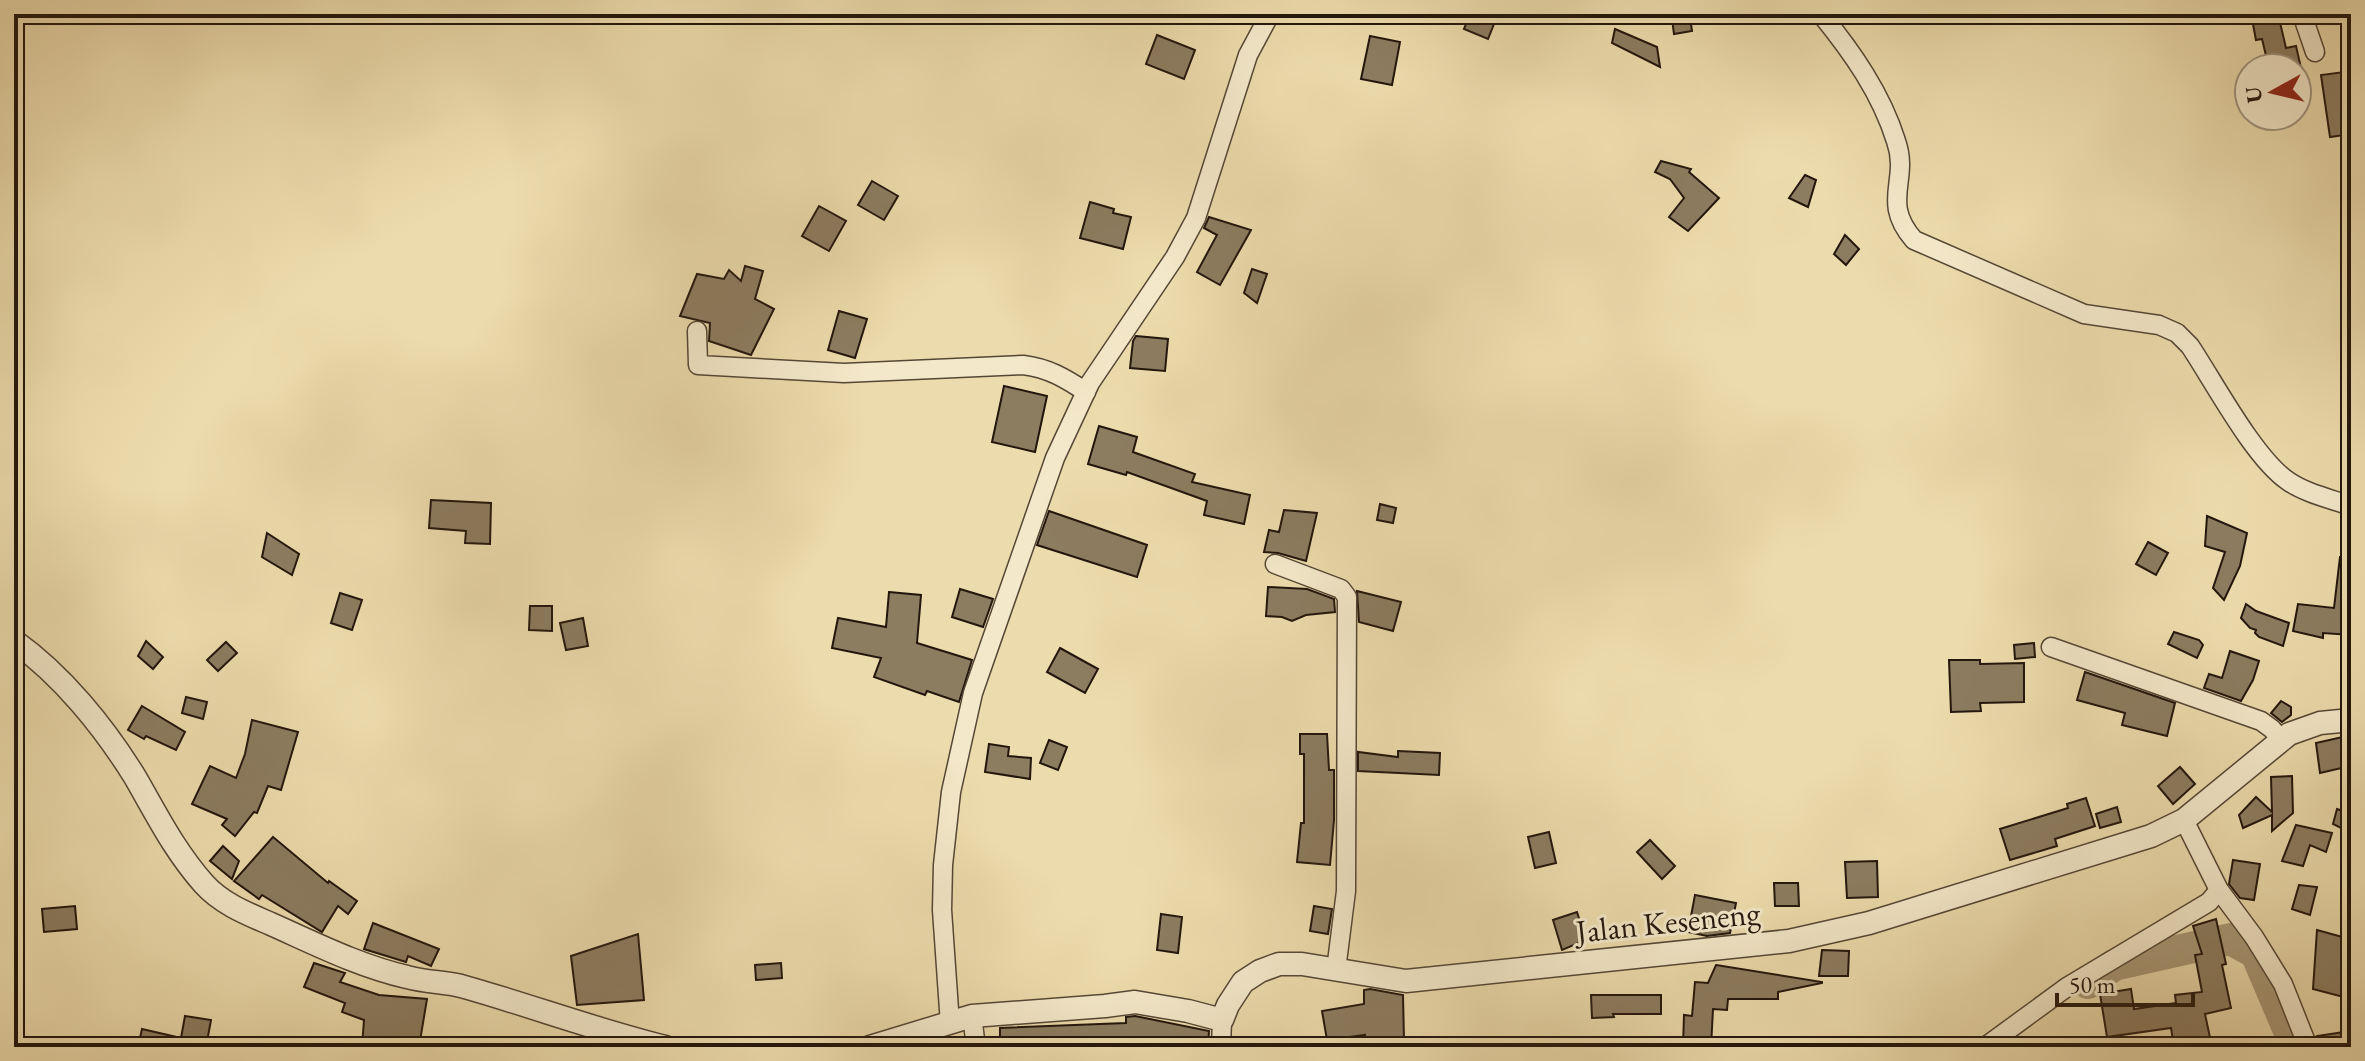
<svg xmlns="http://www.w3.org/2000/svg" width="2365" height="1061" font-family="'EB Garamond',serif">
<style>
.lines{fill:none;stroke-linecap:round;stroke-linejoin:round}
.river{stroke:#a89876;stroke-width:32}
.building{fill:#8c7c60;stroke:#23160d;stroke-width:2}
.minor-casing{stroke:#554735;stroke-width:21}
.tertiary-casing{stroke:#554735;stroke-width:25}
.minor{stroke:#f3e8c9;stroke-width:18}
.tertiary{stroke:#f3e8c9;stroke-width:22}
.labels{text-anchor:middle;stroke-width:6;stroke-linejoin:round;paint-order:stroke}
.street-label{font-size:32px;fill:#23160d;stroke:#f3e8c9}
</style>
<rect width="100%" height="100%" fill="#ecdbac"/>
<filter id="stains"><feTurbulence type="fractalNoise" baseFrequency=".0025" numOctaves="4"/><feColorMatrix values="0 0 0 0 .2 0 0 0 0 .09 0 0 0 0 .02 0 0 0 .5 -.17"/></filter>
<radialGradient id="worn" r=".72"><stop offset=".6" stop-color="#630" stop-opacity="0"/><stop offset="1" stop-color="#630" stop-opacity=".3"/></radialGradient>
<g class="lines">
<polyline class="river" points="2088,983 2114,965 2230,939 2256,953 2296,1047"/>
</g>
<g class="building">
<polygon points="1470,14 1498,14 1488,39 1464,29"/>
<polygon points="2278,14 2286,48 2296,46 2301,68 2269,68 2262,39 2256,40 2252,19"/>
<polygon points="1690,17 1692,31 1674,34 1672,19"/>
<polygon points="1615,29 1657,47 1660,67 1612,43"/>
<polygon points="1157,35 1195,50 1184,79 1146,64"/>
<polygon points="1370,36 1400,42 1392,85 1361,79"/>
<polygon points="2344,72 2351,134 2330,137 2321,75"/>
<polygon points="1661,161 1691,169 1689,172 1719,198 1688,231 1669,217 1684,198 1670,179 1655,172"/>
<polygon points="1805,175 1816,180 1808,207 1789,198"/>
<polygon points="872,181 898,196 884,220 858,205"/>
<polygon points="1090,202 1114,209 1113,213 1131,217 1123,249 1080,238"/>
<polygon points="819,206 846,221 829,251 802,236"/>
<polygon points="1209,217 1251,230 1220,285 1197,272 1217,235 1204,228"/>
<polygon points="1845,235 1859,249 1846,265 1834,254"/>
<polygon points="745,266 763,271 755,299 774,309 751,355 709,341 710,323 680,316 697,274 724,279 729,270 741,281"/>
<polygon points="1252,269 1267,274 1257,303 1244,293"/>
<polygon points="839,311 867,319 855,358 828,350"/>
<polygon points="1136,336 1168,339 1165,371 1130,368 1133,341"/>
<polygon points="1004,386 1047,396 1035,452 992,442"/>
<polygon points="1099,426 1137,437 1133,452 1195,474 1192,482 1250,495 1244,524 1204,515 1207,501 1127,472 1126,475 1088,464"/>
<polygon points="431,500 491,503 490,544 465,543 466,531 429,528"/>
<polygon points="1380,504 1396,508 1393,523 1377,520"/>
<polygon points="1284,510 1317,513 1306,561 1278,553 1264,552 1269,530 1279,532"/>
<polygon points="1049,511 1147,545 1137,577 1037,545"/>
<polygon points="2207,516 2247,533 2240,566 2224,600 2213,588 2225,552 2205,546"/>
<polygon points="267,533 299,554 292,575 262,557"/>
<polygon points="2148,542 2168,553 2156,575 2136,564"/>
<polygon points="2340,557 2349,557 2351,635 2323,633 2323,638 2293,631 2298,604 2334,608"/>
<polygon points="1268,587 1307,589 1334,599 1335,612 1306,615 1292,621 1282,617 1266,616"/>
<polygon points="960,589 993,599 983,627 952,617"/>
<polygon points="1357,591 1401,602 1393,631 1359,622"/>
<polygon points="889,592 921,595 917,643 972,660 959,702 927,691 925,695 874,677 881,658 832,648 838,618 886,627"/>
<polygon points="340,593 362,600 352,630 331,623"/>
<polygon points="2246,604 2256,611 2289,623 2283,646 2259,637 2255,633 2256,630 2250,628 2241,618"/>
<polygon points="530,606 552,606 552,631 529,630"/>
<polygon points="583,618 588,646 566,650 560,623"/>
<polygon points="2174,632 2199,640 2203,645 2197,658 2168,644"/>
<polygon points="146,641 163,657 153,669 138,656"/>
<polygon points="226,642 237,653 218,671 207,660"/>
<polygon points="2034,643 2035,657 2015,659 2014,645"/>
<polygon points="1060,648 1098,669 1085,693 1047,672"/>
<polygon points="2230,651 2259,661 2253,680 2241,701 2204,688 2209,674 2222,678"/>
<polygon points="1949,660 1980,660 1980,664 2024,663 2024,702 1980,703 1981,711 1951,712"/>
<polygon points="2085,672 2175,703 2167,736 2122,725 2125,713 2077,700"/>
<polygon points="186,697 207,702 203,719 182,713"/>
<polygon points="2281,701 2291,707 2291,715 2282,722 2271,713"/>
<polygon points="142,706 185,732 176,750 146,736 144,739 128,730"/>
<polygon points="252,720 298,732 281,790 268,786 257,813 254,812 235,836 222,825 227,819 192,804 210,766 236,778 245,754"/>
<polygon points="1300,734 1327,734 1329,770 1334,770 1334,820 1330,865 1297,862 1301,823 1304,823 1304,754 1300,754"/>
<polygon points="2347,736 2346,767 2320,773 2316,743"/>
<polygon points="1049,740 1067,747 1058,770 1040,763"/>
<polygon points="989,744 1009,747 1008,756 1031,758 1030,779 985,772"/>
<polygon points="1398,751 1440,753 1439,775 1358,771 1358,752 1398,757"/>
<polygon points="2180,767 2195,784 2173,804 2158,786"/>
<polygon points="2292,776 2293,813 2272,831 2272,815 2243,828 2239,815 2256,797 2272,812 2271,777"/>
<polygon points="2086,798 2095,826 2055,839 2057,846 2010,860 2000,829 2068,808 2067,804"/>
<polygon points="2117,807 2121,822 2100,828 2096,814"/>
<polygon points="2337,809 2351,814 2351,833 2333,824"/>
<polygon points="2296,825 2332,833 2326,852 2310,845 2303,866 2282,861"/>
<polygon points="1549,832 1556,863 1535,868 1528,837"/>
<polygon points="273,837 328,883 329,881 357,901 348,914 338,906 322,932 262,895 259,899 234,881"/>
<polygon points="1650,840 1675,866 1662,879 1637,852"/>
<polygon points="223,846 239,861 232,879 210,861"/>
<polygon points="2233,860 2260,864 2254,900 2240,898 2229,884"/>
<polygon points="1877,861 1878,897 1847,898 1845,862"/>
<polygon points="1774,883 1798,883 1799,906 1775,906"/>
<polygon points="2299,885 2317,887 2310,915 2292,909"/>
<polygon points="1695,895 1736,903 1730,933 1707,936 1688,932"/>
<polygon points="75,906 77,929 44,932 42,909"/>
<polygon points="1314,906 1332,909 1328,934 1310,931"/>
<polygon points="1577,912 1586,940 1562,950 1553,920"/>
<polygon points="1161,914 1182,917 1178,953 1157,950"/>
<polygon points="2216,919 2226,964 2222,965 2231,1008 2205,1014 2212,1047 2174,1047 2171,1028 2107,1037 2100,994 2131,989 2134,1009 2176,1003 2175,995 2202,992 2195,955 2202,954 2193,926"/>
<polygon points="373,923 439,949 431,966 408,956 406,962 364,949"/>
<polygon points="2317,930 2346,938 2343,973 2351,977 2351,999 2313,989"/>
<polygon points="638,934 644,1000 577,1005 571,956"/>
<polygon points="1822,950 1849,951 1848,976 1819,976"/>
<polygon points="314,963 345,973 340,982 379,995 427,999 419,1047 362,1047 364,1020 342,1012 345,1003 304,987"/>
<polygon points="781,963 782,978 756,980 755,965"/>
<polygon points="1716,965 1822,982 1822,983 1778,992 1778,999 1728,999 1727,1010 1713,1009 1711,1047 1683,1047 1684,1015 1692,1016 1695,982 1708,983"/>
<polygon points="1370,989 1403,995 1404,1041 1365,1043 1365,1035 1327,1040 1322,1011 1364,1004 1364,990"/>
<polygon points="1591,995 1661,995 1661,1014 1613,1014 1614,1017 1592,1018"/>
<polygon points="185,1016 211,1020 206,1047 138,1047 142,1029 181,1038"/>
<polygon points="1135,1016 1209,1031 1208,1047 1000,1047 1000,1028 1126,1023 1126,1017"/>
<polygon points="2351,1031 2351,1047 2320,1047 2317,1036"/>
</g>
<g class="lines">
<g class="minor-casing">
<g id="minor">
<path d="M1821,14c31,38 60,79 75,127 14,40 -16,60 18,99l170,74 75,11 18,8 13,13c24,36 64,112 98,135 17,12 43,18 63,25"/>
<polyline points="2302,14 2315,52"/>
<path d="M697,331l1,34 146,8 179,-8c25,3 42,13 63,27"/>
<polyline points="1275,564 1341,589 1347,597 1346,891 1336,970"/>
<polyline points="2051,647 2261,721 2272,729 2280,739"/>
<polyline points="2184,820 2219,890 2254,937 2283,984 2308,1047"/>
<polyline points="972,1016 976,1047"/>
<polyline points="950,1024 942,910 943,865 951,792 973,693 1055,458 1090,383 1175,257 1196,218 1248,55 1270,14"/>
<polyline points="1221,1047 1222,1020"/>
<polyline points="1985,1047 2067,987 2209,902 2219,890"/>
</g>
</g>
<g class="tertiary-casing">
<g id="tertiary">
<path d="M14,641c48,34 90,86 121,136 22,38 39,73 69,107 18,20 44,30 67,40 45,20 88,42 136,53 18,5 37,5 54,9 68,19 135,44 204,61"/>
<polyline points="870,1047 972,1016 1105,1006 1135,1002 1188,1011 1222,1020 1228,1005 1243,982 1260,971 1279,964 1302,964 1406,981 1789,941 1869,923 2151,836 2184,820 2289,734 2320,723 2351,720"/>
</g>
</g>
<use href="#minor" class="minor"/>
<use href="#tertiary" class="tertiary"/>
</g>
<g class="labels">
<g class="street-label">
<text transform="translate(1668 922) rotate(-6)" y="11">Jalan Keseneng</text>
</g>
</g>
<rect width="2365" height="1061" fill="none" stroke="#ecdbac" stroke-width="48"/>
<rect x="16" y="16" width="2333" height="1029" fill="none" stroke="#23160d" stroke-width="4"/>
<rect x="24" y="24" width="2317" height="1013" fill="none" stroke="#23160d" stroke-width="2"/>
<g transform="translate(2273 92) rotate(262)"><circle r="38" fill="#f3e8c9" stroke="#a0947e" stroke-width="2"/>
<path d="M0-6L14 30L0 20L-14 30Z" fill="#8f2418"/>
<text y="-12" font-size="22" font-weight="bold" text-anchor="middle" fill="#23160d">U</text>
</g>
<path d="M2057 993v12h136v-12" fill="none" stroke="#23160d" stroke-width="4"/>
<text x="2069" y="993" font-size="24" fill="#23160d" stroke="#f3e8c9" stroke-width="6" paint-order="stroke">50 m</text>
<rect width="100%" height="100%" filter="url(#stains)"/>
<rect width="100%" height="100%" fill="url(#worn)"/>
</svg>
